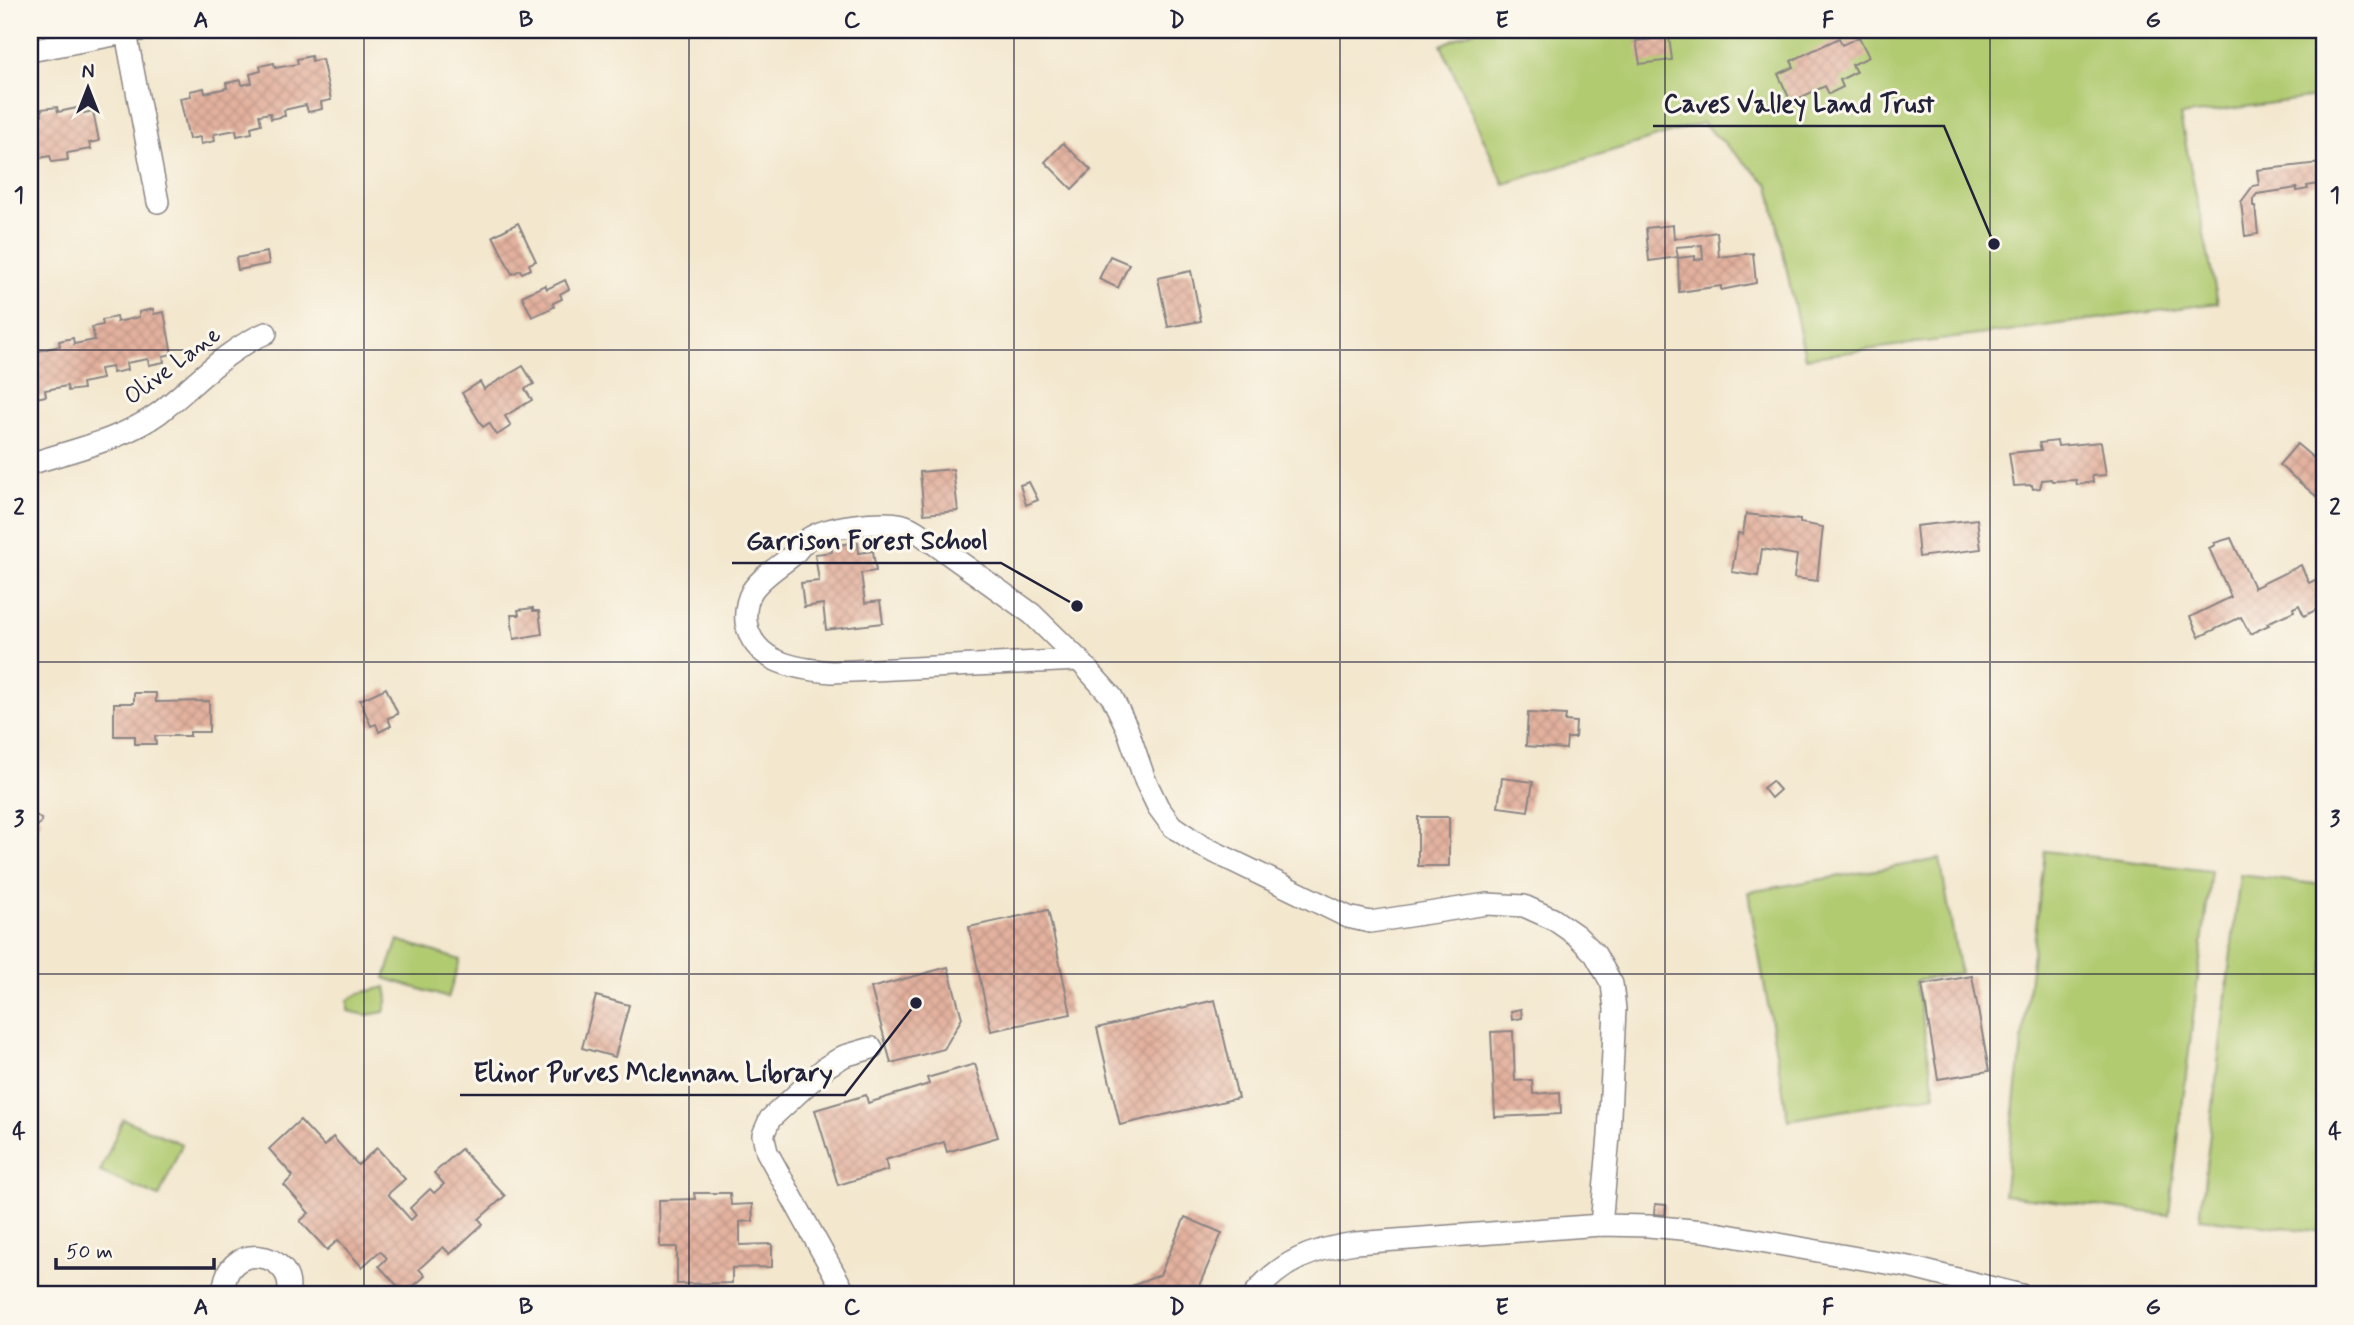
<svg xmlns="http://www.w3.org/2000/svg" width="2354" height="1325" font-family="Mynerve,sans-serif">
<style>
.park{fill:#b1cb71;stroke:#6a7656;stroke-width:2}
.building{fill:url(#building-cross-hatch)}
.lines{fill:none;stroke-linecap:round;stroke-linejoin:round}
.minor-casing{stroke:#8a8484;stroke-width:24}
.minor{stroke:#fff;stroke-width:21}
.grid{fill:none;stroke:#22223b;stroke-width:2;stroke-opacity:0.55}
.labels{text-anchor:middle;stroke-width:6;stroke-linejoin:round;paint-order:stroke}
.street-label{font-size:24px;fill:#22223b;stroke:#fbf7ec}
.leader{fill:none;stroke:#22223b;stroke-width:2.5}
.callout-dot{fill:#22223b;stroke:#fbf7ec;stroke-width:2.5}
.callout-label{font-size:26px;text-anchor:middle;font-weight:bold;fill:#22223b;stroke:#fbf7ec;stroke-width:6;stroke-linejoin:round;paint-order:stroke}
.neatline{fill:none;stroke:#22223b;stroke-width:2.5}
.grid-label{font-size:23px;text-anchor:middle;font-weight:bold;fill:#22223b}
</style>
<defs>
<pattern id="building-cross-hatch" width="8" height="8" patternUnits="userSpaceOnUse" patternTransform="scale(1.75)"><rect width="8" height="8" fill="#e3b19e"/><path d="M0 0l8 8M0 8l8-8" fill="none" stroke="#c29889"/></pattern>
</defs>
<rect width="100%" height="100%" fill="#fbf7ec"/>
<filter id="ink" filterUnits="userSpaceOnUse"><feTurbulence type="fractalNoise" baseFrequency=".0143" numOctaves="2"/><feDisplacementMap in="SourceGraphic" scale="14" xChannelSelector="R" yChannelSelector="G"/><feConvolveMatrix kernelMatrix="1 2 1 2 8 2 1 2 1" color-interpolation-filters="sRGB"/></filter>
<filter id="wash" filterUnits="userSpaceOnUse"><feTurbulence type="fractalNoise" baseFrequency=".00686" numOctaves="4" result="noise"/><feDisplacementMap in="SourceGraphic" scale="28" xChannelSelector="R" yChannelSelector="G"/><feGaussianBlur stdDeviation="1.57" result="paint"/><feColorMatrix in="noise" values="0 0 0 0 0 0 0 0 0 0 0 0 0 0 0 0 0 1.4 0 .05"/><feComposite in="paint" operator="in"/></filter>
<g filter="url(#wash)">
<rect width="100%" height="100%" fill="#f3e7ce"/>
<g class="park">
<polygon points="1475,30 2324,30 2324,96 2180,116 2218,303 1805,358 1769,185 1702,123 1504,184 1441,45"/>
<polygon points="2045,851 2211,871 2169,1215 2004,1195"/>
<polygon points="1940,859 1960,973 1916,981 1935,1095 1788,1120 1748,892"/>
<polygon points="2240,875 2324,885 2324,1232 2200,1218"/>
<polygon points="398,940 460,960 448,998 385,978"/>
<polygon points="386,987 388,998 384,1012 366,1015 348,1011 348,1000 360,993"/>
<polygon points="123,1119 182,1144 159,1197 100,1172"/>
</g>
<g id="blocks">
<g class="building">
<polygon points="1669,37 1672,60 1640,64 1636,41"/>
<polygon points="1859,37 1869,57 1852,65 1856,72 1840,80 1843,87 1829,94 1825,86 1791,102 1778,74 1794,67 1791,61 1839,38 1842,45"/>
<polygon points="311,56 312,61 322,59 331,100 321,102 322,109 308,112 306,105 284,110 285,116 271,119 270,113 259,115 261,124 251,127 252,133 237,136 236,130 214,134 215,141 201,144 200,137 189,139 180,98 191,96 190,91 204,88 205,93 227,88 226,83 241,80 242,85 252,83 250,74 261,71 260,66 274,63 275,68 298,64 297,59"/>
<polygon points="57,107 58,112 82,107 84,113 93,111 99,141 89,143 91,149 67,153 68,160 52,162 50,156 30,160 30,117 42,115 41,109"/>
<polygon points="1063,143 1091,170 1072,189 1045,162"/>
<polygon points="2324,159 2324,183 2307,186 2308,189 2297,191 2297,188 2257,194 2253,199 2253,206 2255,206 2258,234 2245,236 2241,202 2253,186 2259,185 2257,170 2320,163 2319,160"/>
<polygon points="518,223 536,261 529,264 531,269 522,273 520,270 512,274 493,236"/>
<polygon points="1673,225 1674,239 1717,232 1719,257 1753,253 1756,283 1721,290 1721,286 1679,292 1678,258 1695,256 1695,260 1703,259 1702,245 1676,247 1678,257 1649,261 1646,228"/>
<polygon points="267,252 269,264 238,270 236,258"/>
<polygon points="1110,256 1129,264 1118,288 1099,279"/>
<polygon points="1191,271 1201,321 1168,327 1158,278"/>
<polygon points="565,280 569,289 560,294 562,299 553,303 554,307 532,317 522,296 545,285 547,289"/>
<polygon points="153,309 154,314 164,312 172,354 163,356 164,362 149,365 148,359 126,363 127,370 113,373 112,367 100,369 102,379 82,383 83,389 68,391 67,386 45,390 46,396 31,399 30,346 37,345 38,351 60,346 59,341 73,338 74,344 95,340 92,327 103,325 102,320 116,317 117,322 139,317 139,312"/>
<polygon points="523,366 534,384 525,389 532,400 505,416 511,426 497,435 489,423 483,427 462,393 480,382 484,389"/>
<polygon points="2057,441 2058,446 2101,442 2106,475 2092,476 2093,482 2077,485 2076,480 2052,481 2051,479 2042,480 2040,488 2033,489 2032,485 2014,486 2009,453 2041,450 2039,443"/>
<polygon points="2297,444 2324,467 2324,487 2316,496 2279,465"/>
<polygon points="953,469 958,511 924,514 920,472"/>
<polygon points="1029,482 1038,500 1026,505 1020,485"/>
<polygon points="1746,514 1800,520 1800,523 1823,527 1817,581 1794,578 1797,555 1762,549 1758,576 1732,572 1738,533 1743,534"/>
<polygon points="1977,519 1981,549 1919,557 1916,526"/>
<polygon points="2231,538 2254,588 2301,565 2309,583 2319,578 2324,589 2324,606 2304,616 2299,605 2293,608 2294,611 2267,623 2269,625 2250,634 2241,617 2199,637 2190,617 2231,597 2209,548 2215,545 2214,543"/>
<polygon points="858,542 859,553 873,551 876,571 861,573 865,603 880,601 883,623 826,630 823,604 804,607 801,583 819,581 815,554 832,552 832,546"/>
<polygon points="533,608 533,611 539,611 542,634 514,639 511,615 519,615 518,610"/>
<polygon points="386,688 398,714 388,718 391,726 379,732 376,724 371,726 360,700"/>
<polygon points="134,693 156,693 156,702 209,701 209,732 190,732 190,736 155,736 156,744 135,744 135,736 114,736 114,703 134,703"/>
<polygon points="1528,713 1566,715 1565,721 1576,722 1575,738 1567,738 1566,749 1526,746"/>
<polygon points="1502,778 1533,782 1528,811 1498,807"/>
<polygon points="1772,781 1780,790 1771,798 1763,788"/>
<polygon points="30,810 42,820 36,828 30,823"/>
<rect x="1418" y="817" width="31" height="49"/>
<polygon points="1048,910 1071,1014 991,1031 969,927"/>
<polygon points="948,967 962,1018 944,1049 891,1063 871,988"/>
<polygon points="1972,976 1989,1071 1938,1079 1922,985"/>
<polygon points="596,996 629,1005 615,1057 582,1048"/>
<polygon points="1215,1000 1238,1098 1120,1125 1097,1028"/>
<polygon points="1521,1009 1522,1018 1512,1020 1511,1011"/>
<polygon points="1513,1031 1515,1081 1532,1080 1533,1094 1560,1092 1561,1114 1495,1117 1491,1032"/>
<polygon points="975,1064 998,1137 947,1152 944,1142 885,1160 888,1170 838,1185 815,1110 866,1095 868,1103 929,1084 927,1078"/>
<polygon points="300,1120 324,1146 333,1137 358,1165 377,1148 405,1179 388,1194 411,1220 416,1215 410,1208 430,1189 434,1193 444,1184 434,1173 461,1149 505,1196 479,1219 483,1224 450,1254 443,1247 419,1269 425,1276 405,1294 379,1266 387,1258 380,1251 362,1267 338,1240 327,1250 300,1221 309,1213 284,1185 293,1176 269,1149"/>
<polygon points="694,1193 730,1193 731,1205 752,1204 753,1221 740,1222 740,1245 772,1244 772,1267 732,1268 732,1283 677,1284 677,1247 660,1247 659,1200 695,1199"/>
<polygon points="1655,1204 1666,1205 1665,1215 1654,1214"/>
<polygon points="1185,1217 1222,1233 1195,1295 1109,1295 1160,1275"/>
</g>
</g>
</g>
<g filter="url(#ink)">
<use href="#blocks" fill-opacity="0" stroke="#8a8484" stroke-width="2"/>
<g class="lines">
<g class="minor-casing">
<g id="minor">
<polyline points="126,33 158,202"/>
<polyline points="30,51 141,30"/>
<path d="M30,464c42,-14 92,-24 129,-51 35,-27 66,-63 107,-80"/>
<path d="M1079,660l-47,-46 -110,-79c-6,-4 -13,-9 -19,-10 -22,-5 -77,1 -95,14 -6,4 -10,11 -15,16 -13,11 -31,21 -41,36 -5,9 -7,20 -6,31 7,41 51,47 86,50l247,-12 33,37 15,31 18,52 13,27 14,19 28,19 148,72 22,5 117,-18 37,2 29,13 23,16 19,19 17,30 3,25 -6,127 -8,89"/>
<path d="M224,1295c-3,-57 74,-45 64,0"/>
<polyline points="846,1295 767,1152 763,1135 770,1119 826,1067 844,1056 872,1048"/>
<path d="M1254,1295c26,-34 60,-46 101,-52l246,-18 47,1 56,5 205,36 112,28"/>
</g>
</g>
<use href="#minor" class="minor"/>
</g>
</g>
<path class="grid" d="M364,30v1265M689,30v1265M1014,30v1265M1340,30v1265M1665,30v1265M1990,30v1265M30,350h2294M30,662h2294M30,974h2294"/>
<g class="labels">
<g class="street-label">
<text transform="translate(172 365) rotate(-37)" y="8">Olive Lane</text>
</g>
</g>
<path class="leader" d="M1994 244L1944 126H1653M1077 606L1001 563H732M916 1003L845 1095H460"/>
<g class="callout-dot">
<circle cx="1994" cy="244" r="7"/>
<circle cx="1077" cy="606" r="7"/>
<circle cx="916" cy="1003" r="7"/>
</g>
<g class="callout-label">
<text x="1799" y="112">Caves Valley Land Trust</text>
<text x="867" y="549">Garrison Forest School</text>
<text x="653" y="1081">Elinor Purves Mclennan Library</text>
</g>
<rect width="2354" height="1325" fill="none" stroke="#fbf7ec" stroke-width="77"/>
<g transform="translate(88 88)" stroke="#fbf7ec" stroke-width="5" paint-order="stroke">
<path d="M0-5L12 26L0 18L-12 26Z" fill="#22223b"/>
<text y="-10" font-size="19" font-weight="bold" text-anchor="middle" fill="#22223b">N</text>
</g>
<path d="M56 1258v10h158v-10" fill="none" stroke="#22223b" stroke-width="3.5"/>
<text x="66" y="1258" font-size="21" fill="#22223b" stroke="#fbf7ec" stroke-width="5" paint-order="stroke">50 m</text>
<rect x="38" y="38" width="2278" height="1248" class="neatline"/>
<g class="grid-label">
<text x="201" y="27">A</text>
<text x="526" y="27">B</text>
<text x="852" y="27">C</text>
<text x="1177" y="27">D</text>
<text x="1502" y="27">E</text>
<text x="1828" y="27">F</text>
<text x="2153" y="27">G</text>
<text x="19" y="202">1</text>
<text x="2335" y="202">1</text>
<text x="19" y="514">2</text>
<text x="2335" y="514">2</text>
<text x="19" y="826">3</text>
<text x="2335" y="826">3</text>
<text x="19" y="1138">4</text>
<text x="2335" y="1138">4</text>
<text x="201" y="1314">A</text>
<text x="526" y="1314">B</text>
<text x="852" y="1314">C</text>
<text x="1177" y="1314">D</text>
<text x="1502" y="1314">E</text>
<text x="1828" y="1314">F</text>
<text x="2153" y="1314">G</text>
</g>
</svg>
